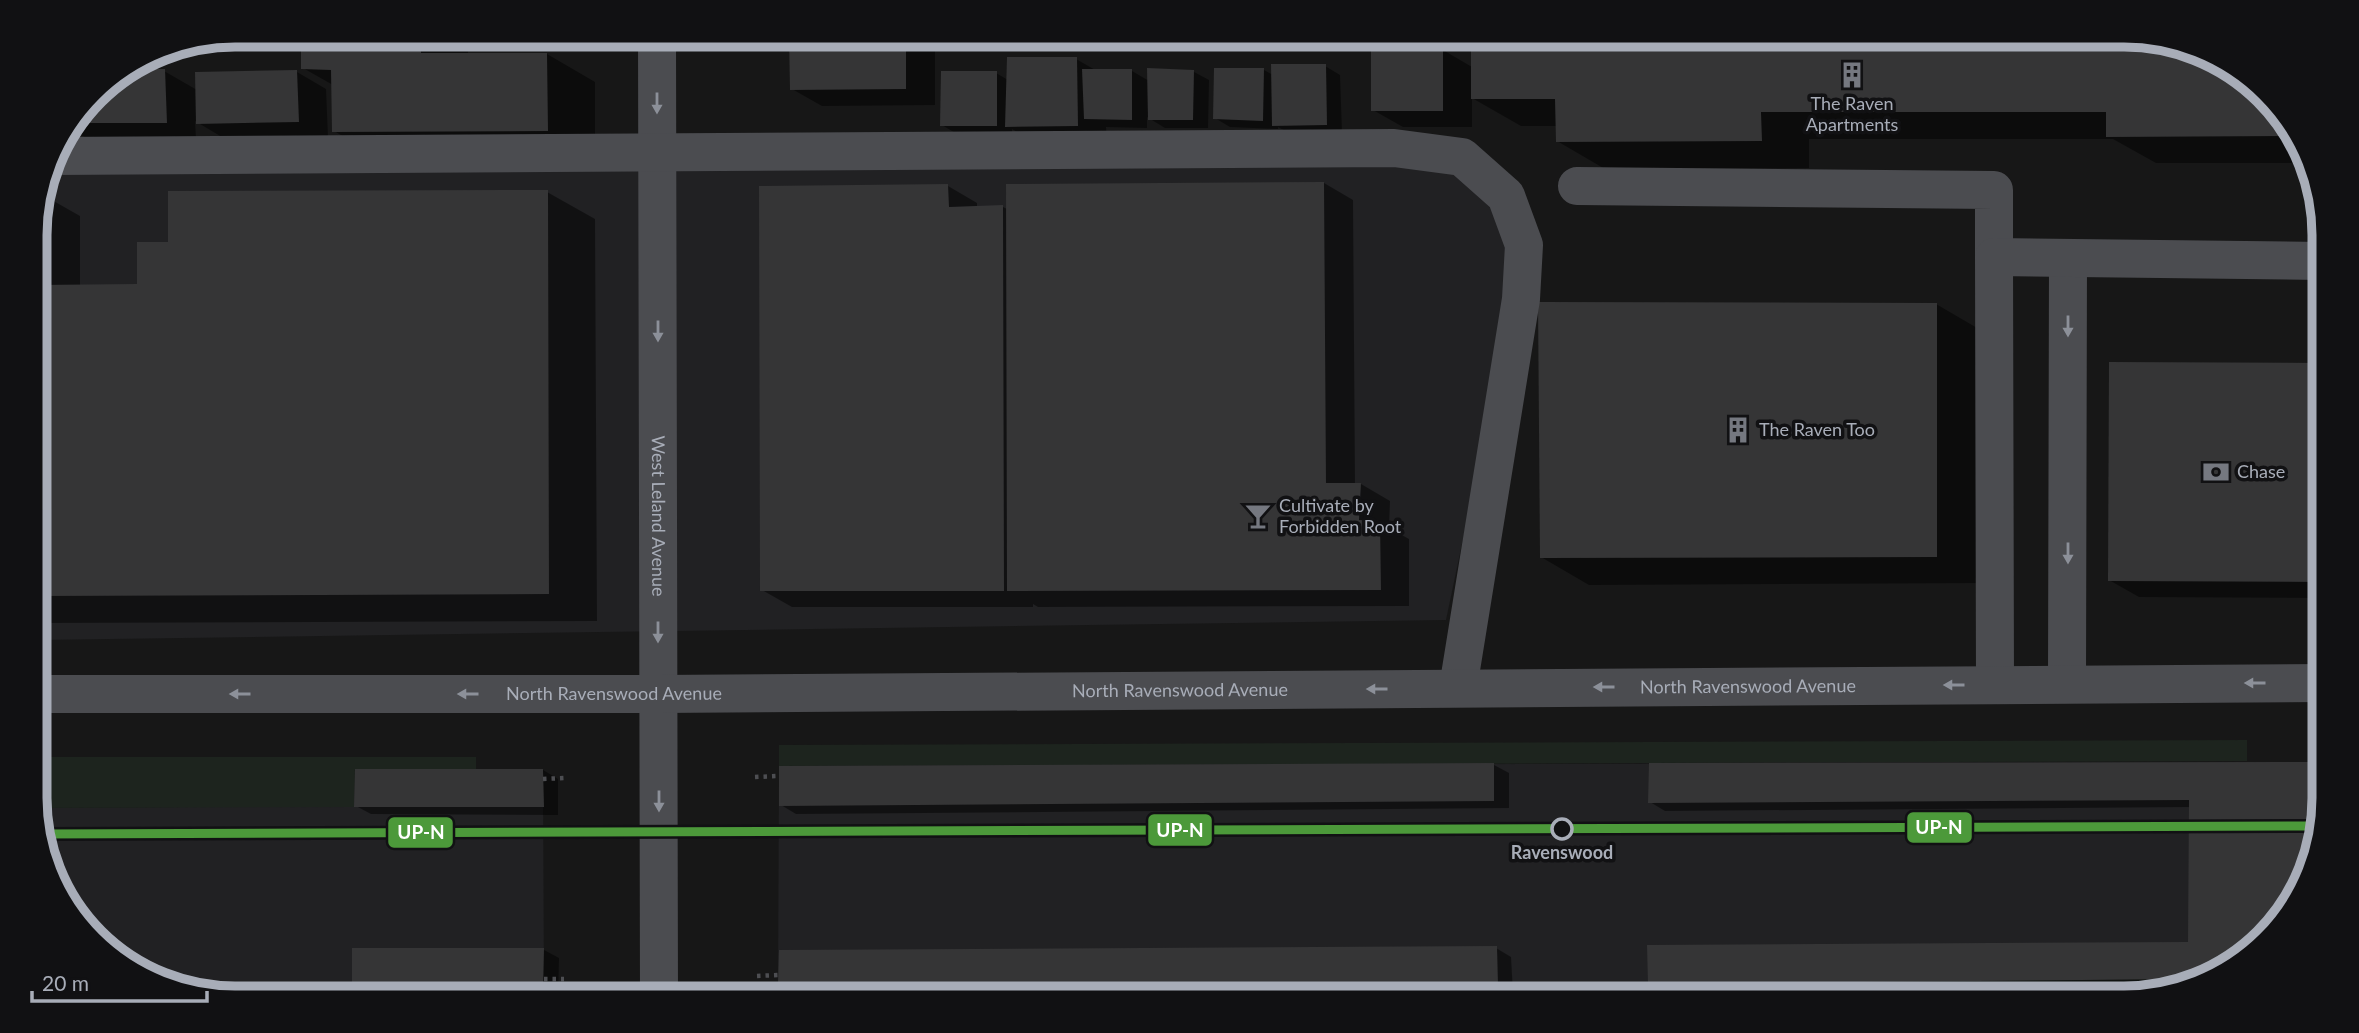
<svg xmlns="http://www.w3.org/2000/svg" width="2359" height="1033" font-family="Lato,sans-serif">
<style>
.built{fill:#212123}
.green{fill:#1d241e}
.shadow{fill:#0007}
.building{fill:#353536}
.lines{fill:none;stroke-linecap:round;stroke-linejoin:round}
.path{stroke:#4d4e52;stroke-width:4.5;stroke-dasharray:3.5 5;stroke-linecap:butt}
.minor{stroke:#4b4c50;stroke-width:38}
.rail-1-casing{stroke:#111113;stroke-width:14}
.rail-1{stroke:#4c993a;stroke-width:9}
.oneway{fill:#8c9099}
.stop-dot{fill:#111113;stroke:#a8adb8;stroke-width:3.5}
.labels{text-anchor:middle;stroke-width:7;stroke-linejoin:round;paint-order:stroke}
.poi-label{font-size:18px;fill:#a8adb8;stroke:#111113;text-anchor:start}
.street-label{font-size:18px;fill:#a8adb8;stroke:#111113}
.stop-label{font-size:18px;font-weight:bold;fill:#a8adb8;stroke:#111113}
.rim{fill:none;stroke:#a8adb8;stroke-width:9}
.line-badge{stroke:#111113;stroke-width:2.5}
.badge-label{font-size:19px;text-anchor:middle;font-weight:bold;fill:#fff}
</style>
<rect width="100%" height="100%" fill="#171717"/>
<g class="built">
<polygon points="1456,138 1513,238 1499,368 1446,620 36,640 35,221 54,151"/>
<polygon points="2324,762 2324,798 2309,874 2245,957 2185,979 925,989 778,987 779,766"/>
<polygon points="355,769 543,769 544,998 235,998 159,983 77,920 37,825 37,808 354,806"/>
</g>
<g class="green">
<polygon points="2247,740 2247,761 779,766 779,745"/>
<polygon points="37,757 476,757 476,769 355,769 354,807 37,808"/>
<polygon points="2185,979 2137,998 768,998 768,989"/>
</g>
<g class="shadow">
<polygon points="303,35 468,35 468,55 547,54 595,82 595,158 382,159 334,131 333,85 303,68"/>
<polygon points="790,35 910,35 935,49 935,105 822,106 792,89"/>
<polygon points="968,35 1017,35 1017,37 972,37"/>
<polygon points="1472,35 2124,35 2200,50 2282,113 2303,163 2156,163 2113,139 1809,139 1809,168 1605,169 1557,141 1557,126 1521,126 1472,98 1472,127 1403,127 1373,110 1443,50 1472,67"/>
<polygon points="1076,59 1097,71 1132,71 1149,81 1194,72 1209,80 1208,128 1165,128 1147,117 1147,128 1106,127 1107,142 1036,143 1012,129 1012,134 957,134 942,125 996,73 1008,80"/>
<polygon points="1325,66 1340,75 1342,133 1289,133 1278,127 1278,129 1230,127 1215,118 1264,70 1273,75"/>
<polygon points="125,71 164,71 197,90 297,72 326,89 328,138 227,140 195,121 196,139 88,139 69,128 103,85"/>
<polygon points="1324,183 1353,200 1355,484 1361,484 1390,501 1389,528 1409,539 1409,606 1038,607 1033,604 1033,607 792,607 762,590 948,186 977,203 977,208 1003,207 1007,209"/>
<polygon points="547,192 595,219 597,621 36,623 35,221 43,195 80,216 80,286 139,285 169,244"/>
<polygon points="1936,304 1984,332 1985,583 1589,585 1541,557"/>
<polygon points="2323,365 2323,598 2139,597 2109,580"/>
<polygon points="2324,764 2324,798 2309,874 2245,957 2164,988 1665,992 1649,983 2189,944 2190,807 1665,811 1650,802"/>
<polygon points="1494,765 1509,773 1509,808 796,814 781,805"/>
<polygon points="543,770 558,779 558,815 371,814 356,806"/>
<polygon points="1496,948 1511,957 1513,993 942,996 795,995 780,987"/>
<polygon points="544,950 559,958 558,996 369,997 354,988"/>
</g>
<g class="building">
<polygon points="301,35 421,35 421,53 547,53 548,131 332,132 331,70 301,69"/>
<polygon points="789,35 906,35 906,89 790,90"/>
<polygon points="1471,35 2124,35 2200,50 2282,113 2292,136 2106,137 2106,112 1761,112 1762,141 1556,142 1555,99 1471,99"/>
<rect x="1371" y="48" width="72" height="63"/>
<polygon points="1007,57 1077,57 1078,126 1005,127"/>
<polygon points="1271,64 1326,64 1327,125 1272,126"/>
<polygon points="1147,68 1194,70 1193,120 1148,120"/>
<polygon points="1214,68 1264,68 1263,121 1213,119"/>
<polygon points="128,69 165,69 167,123 73,123 103,85"/>
<polygon points="1082,69 1132,69 1132,120 1084,119"/>
<polygon points="297,70 299,122 196,124 195,72"/>
<polygon points="941,71 997,71 997,126 940,126"/>
<polygon points="1324,182 1326,483 1361,483 1359,520 1380,521 1381,590 1007,591 1006,184"/>
<polygon points="948,184 949,207 1003,205 1004,591 760,591 759,186"/>
<polygon points="548,190 549,594 36,596 36,285 137,284 137,242 168,242 168,191"/>
<polygon points="1538,302 1937,303 1937,557 1540,558"/>
<polygon points="2109,362 2323,363 2323,582 2108,581"/>
<polygon points="2324,762 2324,798 2309,874 2245,957 2185,979 1648,984 1647,945 2188,942 2189,800 1648,803 1649,763"/>
<polygon points="1494,763 1494,801 779,806 779,766"/>
<polygon points="355,769 543,769 544,807 354,807"/>
<polygon points="1497,946 1498,985 925,989 778,987 779,950"/>
<polygon points="352,948 544,948 543,988 352,989"/>
</g>
<g class="lines">
<g class="path">
<polyline points="755,777 778,776"/>
<polyline points="543,779 564,778"/>
<polyline points="757,976 779,975"/>
<polyline points="544,979 564,979"/>
</g>
<g class="minor">
<path id="s1" d="M657,35l2,963"/>
<polyline points="53,156 1394,148 1462,157 1506,196 1524,245 1521,299 1458,688"/>
<polyline points="1577,186 1994,190 1994,257"/>
<polyline points="2067,684 2068,258"/>
<polyline points="1995,685 1994,257 2322,261"/>
<path id="s2" d="M36,694h622l1666,-11"/>
</g>
<g class="rail-1-casing">
<polyline id="rail-1" points="41,834 2319,826"/>
</g>
<use href="#rail-1" class="rail-1"/>
</g>
<defs><path id="oneway-solid" d="M-6-.8H1V-3.2L6.5 0L1 3.2V.8H-6Z" transform="scale(1.75)"/></defs>
<g class="oneway">
<use href="#oneway-solid" transform="translate(657 103) rotate(90)"/>
<use href="#oneway-solid" transform="translate(2068 326) rotate(90)"/>
<use href="#oneway-solid" transform="translate(658 331) rotate(90)"/>
<use href="#oneway-solid" transform="translate(2068 553) rotate(90)"/>
<use href="#oneway-solid" transform="translate(658 632) rotate(90)"/>
<use href="#oneway-solid" transform="translate(2255 683) rotate(180)"/>
<use href="#oneway-solid" transform="translate(1954 685) rotate(180)"/>
<use href="#oneway-solid" transform="translate(1604 687) rotate(180)"/>
<use href="#oneway-solid" transform="translate(1377 689) rotate(180)"/>
<use href="#oneway-solid" transform="translate(240 694) rotate(180)"/>
<use href="#oneway-solid" transform="translate(468 694) rotate(180)"/>
<use href="#oneway-solid" transform="translate(659 801) rotate(90)"/>
</g>
<defs>
<g id="building-bare" transform="scale(2.1)"><path d="M-4-6H4V6H1V3H-1V6H-4ZM-2.5-4.3h1.7v1.8h-1.7ZM.8-4.3h1.7v1.8H.8ZM-2.5-1h1.7V.8h-1.7ZM.8-1h1.7V.8H.8Z" fill="#757880" stroke="#111113" stroke-width="2.5" paint-order="stroke"/></g>
<g id="bank-bare" transform="scale(2.1)"><path d="M-6-4H6V4H-6ZM0-2.3a2.3 2.3 0 1 0 0 4.6a2.3 2.3 0 1 0 0-4.6Z" fill="#757880" stroke="#111113" stroke-width="2.5" paint-order="stroke"/></g>
<g id="bar-bare" transform="scale(2.1)"><path d="M-6-5H6L.8 .8V4.5H3.5V6h-7V4.5H-.8V.8Z" fill="#757880" stroke="#111113" stroke-width="2.5" paint-order="stroke"/></g>
</defs>
<g fill-rule="evenodd">
<use href="#building-bare" x="1852" y="75"/>
<use href="#building-bare" x="1738" y="430"/>
<use href="#bank-bare" x="2216" y="472"/>
<use href="#bar-bare" x="1258" y="516"/>
</g>
<circle class="stop-dot" cx="1562" cy="829" r="10"/>
<g class="labels">
<g class="poi-label">
<text x="1852" y="110" text-anchor="middle">The Raven<tspan x="1852" dy="21">Apartments</tspan></text>
<text x="1759" y="436">The Raven Too</text>
<text x="2237" y="478">Chase</text>
<text x="1279" y="512">Cultivate by<tspan x="1279" dy="21">Forbidden Root</tspan></text>
</g>
<g class="street-label">
<text dy="6" stroke="none"><textPath href="#s1" startOffset="481">West Leland Avenue</textPath></text>
<text dy="6" stroke="none"><textPath href="#s2" startOffset="1712">North Ravenswood Avenue</textPath></text>
<text dy="6" stroke="none"><textPath href="#s2" startOffset="1144">North Ravenswood Avenue</textPath></text>
<text dy="6" stroke="none"><textPath href="#s2" startOffset="578">North Ravenswood Avenue</textPath></text>
</g>
<g class="stop-label">
<text x="1562" y="859">Ravenswood</text>
</g>
</g>
<path d="M0 0H2359V1033H0ZM235 47H2124A188 188 0 0 1 2312 235V798A188 188 0 0 1 2124 986H235A188 188 0 0 1 47 798V235A188 188 0 0 1 235 47Z" fill="#111113" fill-rule="evenodd"/>
<path class="rim" d="M235 47H2124A188 188 0 0 1 2312 235V798A188 188 0 0 1 2124 986H235A188 188 0 0 1 47 798V235A188 188 0 0 1 235 47Z"/>
<g class="line-badge">
<rect x="1906" y="811" width="67" height="33" rx="7" fill="#4c993a"/>
<rect x="1147" y="813" width="66" height="34" rx="7" fill="#4c993a"/>
<rect x="387" y="816" width="67" height="33" rx="7" fill="#4c993a"/>
</g>
<g class="badge-label">
<text x="1939" y="834">UP-N</text>
<text x="1180" y="837">UP-N</text>
<text x="421" y="839">UP-N</text>
</g>
<path d="M32 991v10h175v-10" fill="none" stroke="#a8adb8" stroke-width="3.5"/>
<text x="42" y="991" font-size="21" fill="#a8adb8" stroke="#111113" stroke-width="5" paint-order="stroke">20 m</text>
</svg>
